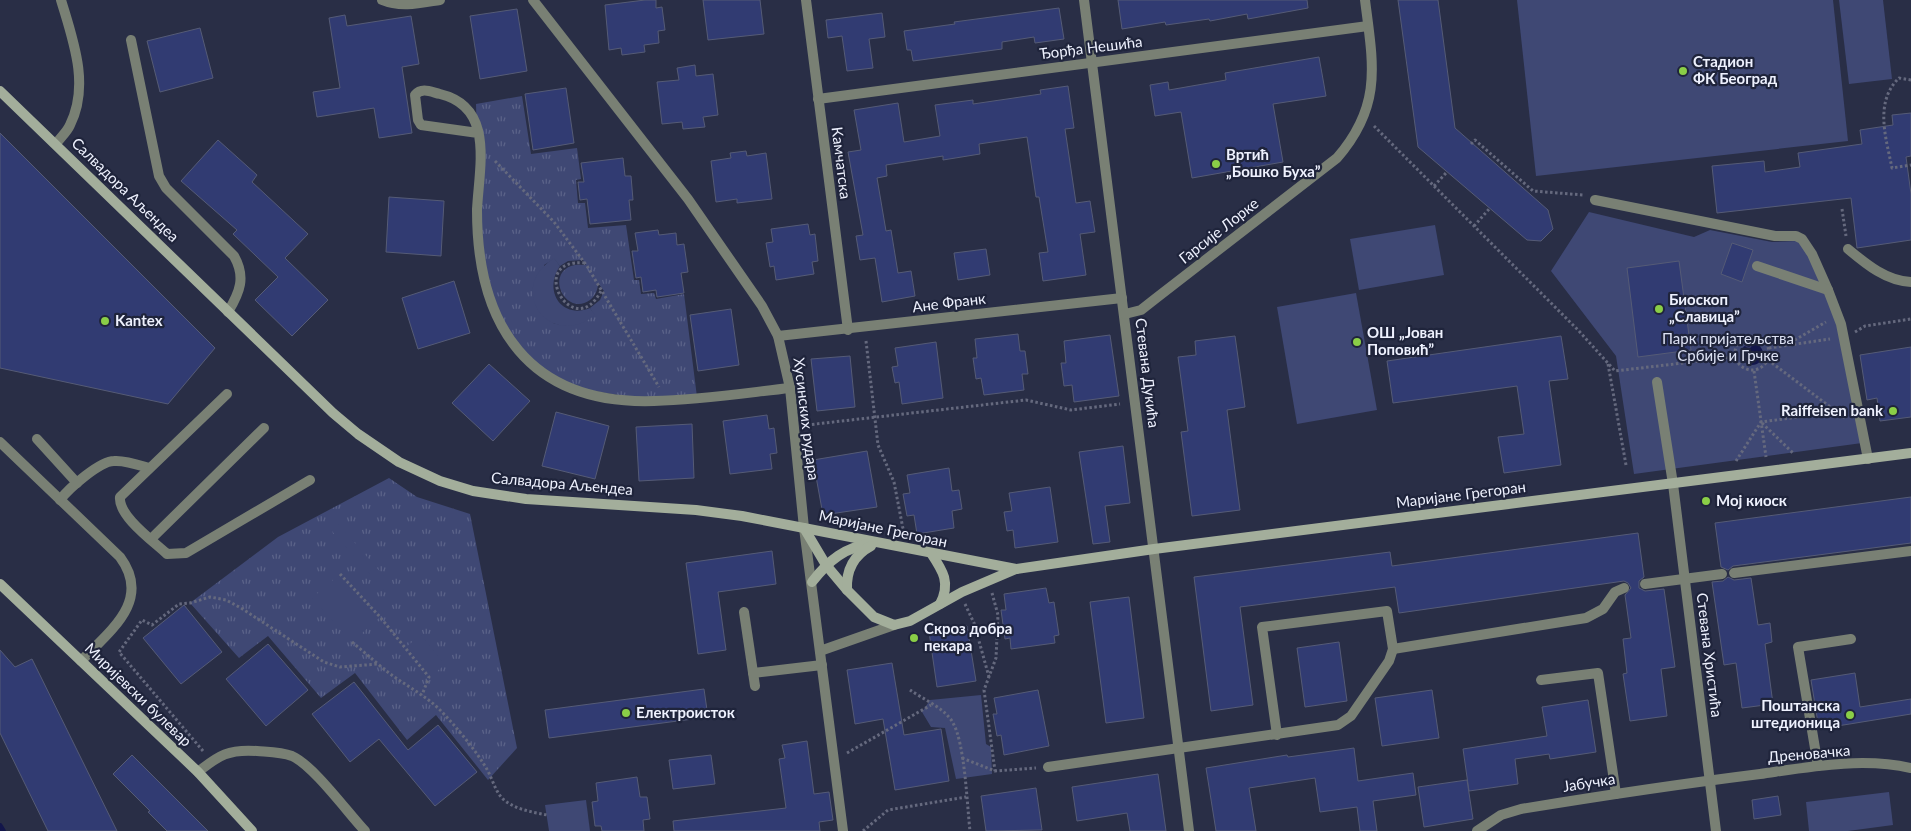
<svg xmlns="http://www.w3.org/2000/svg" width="1911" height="831" font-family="Lato,sans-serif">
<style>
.grass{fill:url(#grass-tufts);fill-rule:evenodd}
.green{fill:#3f4874}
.water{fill:url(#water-ripples)}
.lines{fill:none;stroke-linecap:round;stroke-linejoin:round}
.stream{stroke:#13164b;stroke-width:5.5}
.building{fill:#313b72;stroke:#555b76}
.path{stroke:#65697e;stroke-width:3;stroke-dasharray:2.5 2.5;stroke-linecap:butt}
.lane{stroke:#798074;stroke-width:10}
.street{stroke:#798074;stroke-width:10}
.secondary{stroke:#a3ae9b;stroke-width:10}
.poi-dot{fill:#8ace47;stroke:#1f243b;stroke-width:2}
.labels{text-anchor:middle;stroke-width:4.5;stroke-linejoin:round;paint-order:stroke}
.street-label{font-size:15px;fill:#eef1fe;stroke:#1f243b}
.poi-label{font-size:15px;font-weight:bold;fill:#eef1fe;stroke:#1f243b;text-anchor:start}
.park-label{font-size:15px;fill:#dde2f4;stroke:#1f243b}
</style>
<defs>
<pattern id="grass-tufts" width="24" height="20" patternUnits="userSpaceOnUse" patternTransform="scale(1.25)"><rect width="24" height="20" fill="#3f4874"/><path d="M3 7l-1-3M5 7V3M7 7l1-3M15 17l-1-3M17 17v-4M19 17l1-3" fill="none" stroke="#5b6389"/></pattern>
<pattern id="water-ripples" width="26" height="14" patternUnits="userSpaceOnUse" patternTransform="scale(1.25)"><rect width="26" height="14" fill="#13164b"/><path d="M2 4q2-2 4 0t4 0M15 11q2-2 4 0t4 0" fill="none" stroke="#363866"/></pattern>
</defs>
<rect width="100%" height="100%" fill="#292e46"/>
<g class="grass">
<path d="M522,96l9,58 46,-6 4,31 -5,1 2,23h7l3,25 38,-3 8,55h5l2,14 13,-1 2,6 28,-5 13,103 -44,4 -88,-15 -53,-42 -31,-78 -5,-162zM554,259l6,7 8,-5 15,-1 3,5c-4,0 -10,-1 -15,1 -26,10 -4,51 19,34 5,-4 8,-10 8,-17l6,8 -4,9 -10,8 4,7c-15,9 -23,13 -41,8l-9,-58z"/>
<polygon points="389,478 417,497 470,514 517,748 488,780 436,715 407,740 355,673 321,698 268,636 239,658 190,603 278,537"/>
</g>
<g class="green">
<polygon points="1517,0 1833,0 1848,141 1536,176"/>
<polygon points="1839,0 1883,0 1892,79 1849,84"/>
<polygon points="1589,212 1694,237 1710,230 1772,242 1797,241 1805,248 1836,318 1862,443 1634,474 1616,356 1551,271"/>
<polygon points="1435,225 1444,275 1359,290 1350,239"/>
<path d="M554,258l6,8c-17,24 1,54 30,42l5,7c-45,36 -90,-26 -41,-57z"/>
<polygon points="1356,293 1377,410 1297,424 1277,307"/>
<polygon points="338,524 391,584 384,590 331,530"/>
<polygon points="340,574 380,617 352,642 312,598"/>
<polygon points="421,635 445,665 429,677 406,647"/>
<polygon points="981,695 986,744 991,747 992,774 956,779 945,728 931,727 922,712 930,700"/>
<polygon points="1889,792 1893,825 1848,831 1809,831 1806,802"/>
<polygon points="586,800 590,831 549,831 545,805"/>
</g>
<circle class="water" cx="1752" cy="354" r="11"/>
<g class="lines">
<polyline class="stream" points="0,826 3,831"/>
</g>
<g class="building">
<polygon points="645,0 656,0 656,8 662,7 665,30 658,31 659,43 644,45 645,52 622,55 621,48 609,50 605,5"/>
<polygon points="703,0 760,0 764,34 708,40"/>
<polygon points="1118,0 1307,0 1308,8 1248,19 1247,14 1210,21 1209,19 1166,25 1165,22 1122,29"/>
<polygon points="1398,0 1438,0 1455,128 1548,210 1553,229 1541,241 1527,240 1418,147"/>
<polygon points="1059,8 1064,39 1035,43 1034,37 1002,42 1002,49 913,61 911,50 907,50 904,31 955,24 954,22"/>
<polygon points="517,9 527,71 480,79 470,16"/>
<polygon points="882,13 885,37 869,39 873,68 847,71 842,36 828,38 826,20"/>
<polygon points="345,15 347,26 411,16 419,64 402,67 412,133 379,138 374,108 317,117 313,92 340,88 329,18"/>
<polygon points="200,28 213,78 160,92 147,41"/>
<polygon points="1319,57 1326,96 1273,104 1283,162 1192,178 1181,112 1155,116 1150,85 1168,82 1169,90 1226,80 1225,73"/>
<polygon points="695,65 696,76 713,74 718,115 703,117 705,127 683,129 682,122 662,124 657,82 679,80 677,68"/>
<polygon points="1068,86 1074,128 1065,129 1076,203 1090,201 1095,232 1080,234 1086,275 1043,281 1039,253 1048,252 1039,197 1036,197 1027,137 979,144 980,154 943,160 943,156 886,165 887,176 877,178 886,231 891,230 898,273 911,271 915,296 882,302 875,258 860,260 856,236 863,235 848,152 861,150 854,110 898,103 904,142 940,136 935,105 973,100 973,104 1041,94 1040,90"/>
<polygon points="566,88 574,143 533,150 525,94"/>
<polygon points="1911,113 1911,156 1906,157 1911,194 1911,240 1857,248 1851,198 1717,213 1712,166 1764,161 1765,172 1800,167 1798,153 1862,144 1860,130 1893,125 1892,115"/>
<polygon points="0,133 215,348 168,404 0,368"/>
<polygon points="218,140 257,175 252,182 308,234 285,258 328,300 292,336 255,300 278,277 233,234 237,230 181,181"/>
<polygon points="746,151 747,156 766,153 772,199 737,203 737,199 716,202 711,161 731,158 730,153"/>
<polygon points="623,158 625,176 631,176 633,200 629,200 631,220 590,224 587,199 580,200 578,182 584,182 581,163"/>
<polygon points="389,197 444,201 441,256 386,252"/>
<polygon points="808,224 810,235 815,234 818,261 812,262 814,274 776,280 774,266 770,267 766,243 773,242 771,229"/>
<polygon points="658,230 659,235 676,233 677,245 684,244 688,272 681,273 684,293 657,297 656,290 643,292 641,277 636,278 632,251 638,251 635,233"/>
<polygon points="1732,243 1753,250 1742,282 1721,274"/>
<polygon points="986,249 990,275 958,280 954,253"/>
<polygon points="1679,261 1691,350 1638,357 1627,268"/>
<polygon points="454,281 470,333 418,349 402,298"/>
<polygon points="731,309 739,365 698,371 690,315"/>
<polygon points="1018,334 1020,351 1025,351 1028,374 1022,374 1024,390 984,395 981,378 976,379 973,358 977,358 975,339"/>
<polygon points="1110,335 1119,396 1074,402 1072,385 1064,386 1061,363 1066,363 1064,341"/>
<polygon points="1235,336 1245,407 1227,410 1240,510 1192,516 1181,432 1188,431 1178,357 1196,355 1195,341"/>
<polygon points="1561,336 1568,379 1549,381 1561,465 1504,473 1498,437 1524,434 1517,386 1393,403 1387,361"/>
<polygon points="936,342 943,398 902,404 899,382 895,383 892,367 898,366 895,348"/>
<polygon points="1911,347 1911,417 1880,421 1877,398 1867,400 1860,355"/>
<polygon points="850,356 855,407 817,411 811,359"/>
<polygon points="489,364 530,401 493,441 452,403"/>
<polygon points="556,412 609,426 595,479 542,466"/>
<polygon points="767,415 769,429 774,428 777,453 770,454 772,469 730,474 723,421"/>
<polygon points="692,424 694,478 639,481 636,427"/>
<polygon points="1123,446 1130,503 1105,506 1110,542 1093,544 1079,452"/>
<polygon points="867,451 877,507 823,515 813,460"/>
<polygon points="949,468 952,491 959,490 962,509 952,511 954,528 917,534 914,515 907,516 903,494 910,493 907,475"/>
<polygon points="1050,487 1058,542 1015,548 1013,530 1007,531 1004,512 1012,511 1009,493"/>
<polygon points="1911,497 1911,543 1733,566 1728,570 1721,567 1715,523"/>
<polygon points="1638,533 1644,577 1639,581 1639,588 1645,591 1664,589 1675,667 1661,669 1667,716 1630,721 1623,674 1627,673 1623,639 1631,638 1625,595 1631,588 1628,583 1624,581 1399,613 1395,587 1240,607 1253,705 1211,711 1194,577 1390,552 1392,566"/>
<polygon points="772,551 776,584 718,592 726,650 698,654 686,563"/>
<polygon points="1728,577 1734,580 1751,578 1758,625 1770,623 1772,642 1765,644 1773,704 1742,708 1736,663 1724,665 1712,582 1723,581"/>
<polygon points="1046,588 1049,603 1054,602 1059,635 1054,636 1055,643 1011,649 1010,638 1005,639 1001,610 1006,610 1004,594"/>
<polygon points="1129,597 1144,718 1106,723 1090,602"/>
<polygon points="184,605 222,652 181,684 143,638"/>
<polygon points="967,626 976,681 937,687 929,632"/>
<polygon points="1339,642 1347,701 1305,707 1297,648"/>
<polygon points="268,644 308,690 266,726 226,679"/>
<polygon points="0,650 15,667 32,659 117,831 48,831 0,733"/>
<polygon points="892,663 904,735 941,729 949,781 895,790 883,719 855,724 847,670"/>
<polygon points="1855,673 1860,707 1911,699 1911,714 1819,729 1811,680"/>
<polygon points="354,682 408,750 438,725 477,772 435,806 379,739 350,762 312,714"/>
<polygon points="704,689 708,717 549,738 545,710"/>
<polygon points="1038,690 1049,746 1004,755 1001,735 997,736 993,714 997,714 994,698"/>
<polygon points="1432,690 1439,738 1382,746 1375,698"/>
<polygon points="1588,700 1596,752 1550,759 1549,754 1515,759 1518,784 1469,791 1463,749 1547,736 1542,707"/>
<polygon points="807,741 814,794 829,792 833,820 819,822 820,831 674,831 673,821 786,808 779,759 785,758 782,745"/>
<polygon points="1354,748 1358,781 1413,773 1416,795 1373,801 1377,831 1360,831 1357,807 1320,812 1315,778 1249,788 1256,831 1216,831 1206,768 1287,755 1288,757"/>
<polygon points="132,755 208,831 167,831 148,812 150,811 113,774"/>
<polygon points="711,755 715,784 673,789 669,760"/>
<polygon points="1158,774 1166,831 1130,831 1127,813 1077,821 1072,787"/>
<polygon points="637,777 640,797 647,797 650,819 643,820 644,831 602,831 601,826 595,826 592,802 598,801 596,783"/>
<polygon points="1467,780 1473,819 1424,827 1418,787"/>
<polygon points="1036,788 1042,830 986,831 981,796"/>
<polygon points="1778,796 1781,815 1754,819 1752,800"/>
</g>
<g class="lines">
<g class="path">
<path d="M1911,80l-12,-2c-25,24 -13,60 -7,90l19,-3"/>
<polyline points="1374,126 1578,330 1615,371 1734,357"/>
<polyline points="1471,144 1475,140 1533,191 1583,195"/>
<polyline points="495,161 554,222 587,266 659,387"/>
<polyline points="1434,186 1446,173"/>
<polyline points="1842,209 1846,236"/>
<polyline points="1474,226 1490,208"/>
<path d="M585,263c-61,-6 -11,84 17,26"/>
<polyline points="1855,332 1865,326 1911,319"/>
<circle cx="1752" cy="353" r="17"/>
<polyline points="866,341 878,445 894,482 904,534"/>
<polyline points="1786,345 1826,322"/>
<polyline points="1769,348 1830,339"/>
<polyline points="1768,360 1845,418"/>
<polyline points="1608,364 1626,465"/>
<polyline points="1754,371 1766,457"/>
<polyline points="1762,423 1793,453"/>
<polyline points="807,425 1026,400 1071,410 1120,404"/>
<polyline points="1736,461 1761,422 1836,412"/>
<polyline points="340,574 380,617 429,677 422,695"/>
<polyline points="992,593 998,615 996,658 984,690 995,771"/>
<polyline points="965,604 974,623 989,677"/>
<polyline points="352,642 378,664"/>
<path d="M910,690c13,9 36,19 43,33 12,21 14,82 17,108"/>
<path d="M203,751l-84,-99 23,-32 10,5 27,-21 11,-1 20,-6 16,3 15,8 83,54 16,5 38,-3c21,19 46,29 64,48 16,17 31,35 43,54 6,9 9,22 16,31 11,12 31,15 46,18"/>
<polyline points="847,753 931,705"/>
<polyline points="962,758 995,771 1036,768"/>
<polyline points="863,831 888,810 966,797"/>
</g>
<g class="lane">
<path d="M382,0c19,8 39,3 58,0"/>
<path d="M131,40l28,136 7,12 68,68c12,21 6,36 -6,56"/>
<polyline points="1595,200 1775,236 1796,236 1802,239 1812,254 1828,290 1841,324 1868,459"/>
<path d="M477,210c2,-43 18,-103 -37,-116 -9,-2 -18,-7 -25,1l3,25 3,5 57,8"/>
<path d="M1848,249c18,15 38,32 63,33"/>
<polyline points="1757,266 1828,290"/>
<polyline points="1657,382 1673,484"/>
<path d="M227,394l-107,103c-2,19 33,44 47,57l19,-1 124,-73"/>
<polyline points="37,439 77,483"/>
<path d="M0,442l120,115c32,43 -9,73 -39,104"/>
<path d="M60,500c9,-12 40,-39 54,-39 11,-1 25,4 35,7"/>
<polyline points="151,539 264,428"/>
<polyline points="1734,573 1911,551"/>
<polyline points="1645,584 1722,574"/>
<polyline points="744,612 755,686"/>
<polyline points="1393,649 1586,618 1603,609 1615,592 1624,588"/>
<polyline points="753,673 822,665"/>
<polyline points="1541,680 1598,673 1616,794"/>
<polyline points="1818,766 1798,647 1851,639"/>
<polyline points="1048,767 1338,725 1351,716 1389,661 1393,649 1387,611 1262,627 1277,735"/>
</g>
<g class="street">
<polyline points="533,0 688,199 762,306 778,336 790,388 804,528 843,831"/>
<polyline points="806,0 848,330"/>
<polyline points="1084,0 1189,831"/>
<polyline points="818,99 1368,26"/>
<path d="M56,144c4,-6 11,-12 14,-19 20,-40 3,-85 -9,-125"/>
<path d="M477,210c0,116 52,195 177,191 45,-1 91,-8 136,-13"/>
<path d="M1125,314l16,-4 14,-11 182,-141c46,-53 36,-94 28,-158"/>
<polyline points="778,336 1122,298"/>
<polyline points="1673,484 1716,831"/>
<polyline points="820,651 894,625"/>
<path d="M198,772c21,-17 31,-23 59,-21 12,1 24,1 35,5 21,9 56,57 73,75"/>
<path d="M1477,831l24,-16 20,-6c79,-13 159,-25 239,-35 49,-7 102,-17 151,-6"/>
</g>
<g class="secondary">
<polyline points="0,91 333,413 358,434 399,462 440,481 473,491 526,499 696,510 742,516 1016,569"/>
<polyline points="804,528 826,565 847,590 874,617 894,625 910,621 962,592 1016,569 1154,549 1911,453"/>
<path d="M931,553c12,18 20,30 9,51"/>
<path d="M812,582c17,-22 33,-35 61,-39"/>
<polyline points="0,584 198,772 252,831"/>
<path d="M847,590c-1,-20 7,-35 24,-44"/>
</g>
</g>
<g class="poi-dot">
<circle cx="1683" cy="71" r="5"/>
<circle cx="1216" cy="164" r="5"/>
<circle cx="1659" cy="309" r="5"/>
<circle cx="105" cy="321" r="5"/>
<circle cx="1357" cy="342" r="5"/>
<circle cx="1893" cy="411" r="5"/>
<circle cx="1706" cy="501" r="5"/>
<circle cx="914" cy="638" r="5"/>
<circle cx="626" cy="713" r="5"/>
<circle cx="1850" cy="715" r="5"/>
</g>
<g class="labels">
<g class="street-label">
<text transform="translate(1091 48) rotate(-7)" y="5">Ђорђа Нешића</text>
<text transform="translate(841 163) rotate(83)" y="5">Камчатска</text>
<text transform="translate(125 190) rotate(44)" y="5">Салвадора Аљендеа</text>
<text transform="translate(1219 231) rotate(-38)" y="5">Гарсије Лорке</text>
<text transform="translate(949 303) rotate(-7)" y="5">Ане Франк</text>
<text transform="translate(1147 373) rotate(83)" y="5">Стевана Дукића</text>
<text transform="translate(806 419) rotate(83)" y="5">Хусинских рудара</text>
<text transform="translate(562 484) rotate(5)" y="5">Салвадора Аљендеа</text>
<text transform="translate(1461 495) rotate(-7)" y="5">Маријане Грегоран</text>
<text transform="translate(883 529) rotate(12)" y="5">Маријане Грегоран</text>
<text transform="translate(1709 655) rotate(83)" y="5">Стевана Христића</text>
<text transform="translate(138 695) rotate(44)" y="5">Миријевски булевар</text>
<text transform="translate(1809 754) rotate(-5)" y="5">Дреновачка</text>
<text transform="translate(1589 783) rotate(-9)" y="5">Јабучка</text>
</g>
<g class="poi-label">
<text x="1693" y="67">Стадион<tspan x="1693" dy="17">ФК Београд</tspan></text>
<text x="1226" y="160">Вртић<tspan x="1226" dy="17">„Бошко Буха”</tspan></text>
<text x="1669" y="305">Биоскоп<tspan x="1669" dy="17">„Славица”</tspan></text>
<text x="115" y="326">Kantex</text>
<text x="1367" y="338">ОШ „Јован<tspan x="1367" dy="17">Поповић”</tspan></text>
<text x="1883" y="416" text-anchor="end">Raiffeisen bank</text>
<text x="1716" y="506">Мој киоск</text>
<text x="924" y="634">Скроз добра<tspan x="924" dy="17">пекара</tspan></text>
<text x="1840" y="711" text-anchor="end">Поштанска<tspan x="1840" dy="17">штедионица</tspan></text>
<text x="636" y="718">Електроисток</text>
</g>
<g class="park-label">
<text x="1728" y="344">Парк пријатељства<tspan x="1728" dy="17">Србије и Грчке</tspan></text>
</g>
</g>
</svg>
